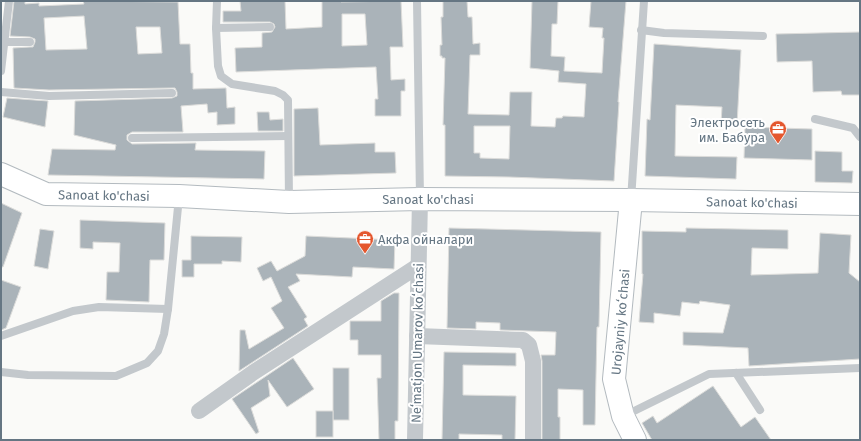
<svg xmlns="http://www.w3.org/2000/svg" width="861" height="441" font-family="'Fira Sans',sans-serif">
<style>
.building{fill:#aab3b9;stroke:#dcdcda;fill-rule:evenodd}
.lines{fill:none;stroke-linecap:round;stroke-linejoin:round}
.secondary-casing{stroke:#b3babf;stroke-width:24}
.lane{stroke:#c3c8cc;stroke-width:8}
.street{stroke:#c3c8cc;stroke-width:16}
.secondary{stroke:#fff;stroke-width:22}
.labels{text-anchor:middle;stroke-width:4;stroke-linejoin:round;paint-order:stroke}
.poi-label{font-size:13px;fill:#657683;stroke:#fff;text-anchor:end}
.street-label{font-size:13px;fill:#657683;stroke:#fff}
</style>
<rect width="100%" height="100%" fill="#fafaf8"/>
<g class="building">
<path d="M14,1h11v3l14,-1v3l45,-2 -1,-3 95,1 2,42h10l1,29h2v16l33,-1 1,20 8,-1v17l-18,1v-13l-9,1 -1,-9 -26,2 2,26h-51l-5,3v5l5,4 64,-1 -1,7 70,1 -1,28 -216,-4 4,-26 63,1 1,-5 -42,-10 1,-34 97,-3 5,-2v-4l-2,-4h-3l-123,2 -35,-2 -1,-40 17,-1h3l2,-5v-3l-5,-2 -20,-1zM84,16l3,33 -41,1 -2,-32zM136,27h24l2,26 -24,1z"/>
<path d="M240,1h45l1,28 36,-2v-26h19v1l60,-1 2,46h-13l1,33 14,-1v12h-4v25h-26v-17h3l-2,-32 -140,5 -1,-24 27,-1v-14l10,-1 3,-5 -1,-3 -4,-2h-47v-11h18zM342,14h23l2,31 -25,1z"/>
<path d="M443,1h24l1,16h4l1,27 7,-1v12h-10l-2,59 41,1 1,-23h22l-1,34 24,1 1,-9h6l1,-2 21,1 2,-33 -28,-2 1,-11 -29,-3 2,-67h26l-1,23h-5l-1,32 14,1 -1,14 38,2 2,-35h-2l1,-10 -14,-1 2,-26h35l-8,101h1l-5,79 -105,-4 -64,-1v-51h-2l2,-67h-3v-2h-2v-11h2l-1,-28h2zM474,126h36l-1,33 -29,-1v-5h-6z"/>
<polygon points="860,32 860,95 842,95 841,91 813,92 812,61 777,62 776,34"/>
<polygon points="654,44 741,50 737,125 721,124 722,107 676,105 675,156 737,157 736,179 645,176 647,119 650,120"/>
<polygon points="7,98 48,101 45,127 3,117"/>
<polygon points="318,108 320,145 375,143 375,152 395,152 396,173 294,176 294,109"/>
<polygon points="257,112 269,112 270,120 283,119 283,131 258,131"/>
<polygon points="745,127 812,129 812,160 744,158"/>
<polygon points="815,151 842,152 842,171 853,171 852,183 815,182"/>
<polygon points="1,203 22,213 3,267 1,267"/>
<polygon points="80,220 165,223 164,260 150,260 149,302 106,300 107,272 119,272 120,243 93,242 93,249 80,248"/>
<polygon points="449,228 601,232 599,327 597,327 595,425 583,425 583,390 558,389 558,417 560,417 560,440 542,440 542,361 541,355 555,355 556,332 500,330 500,323 476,322 476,329 447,328"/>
<polygon points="686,228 788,230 788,249 752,248 751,275 818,273 820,233 851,235 849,273 860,282 860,359 749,366 748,348 683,345 683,332 723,333 730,305 700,301 699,304 682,302 680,316 654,313 654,323 639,322 643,274 642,274 642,231 686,232"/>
<polygon points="40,229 54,231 48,269 34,266"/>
<polygon points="191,236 242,237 241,262 222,261 222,264 194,264 194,277 182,277 182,260 191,260"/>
<polygon points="306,236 395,240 394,269 353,267 352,277 296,274 300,281 288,287 307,317 304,319 308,326 239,371 240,330 245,330 249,349 284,328 271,308 282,301 271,277 263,281 257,268 271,261 277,271 305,256"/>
<polygon points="1,280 21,287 6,328 1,330"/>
<polygon points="394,293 399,293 398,421 395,421 395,440 379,440 377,378 381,378 381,355 358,355 358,340 350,340 350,321 381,321 381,301"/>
<polygon points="444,352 516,353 516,366 463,365 463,395 516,396 515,440 502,440 502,435 459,434 459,440 442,440"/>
<polygon points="293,358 314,389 287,407 268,380 270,396 251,408 259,432 256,434 232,399"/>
<rect x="333" y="368" width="16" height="52"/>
<polygon points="713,386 741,427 755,417 771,440 652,440 642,423 653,416 657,423"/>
<rect x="316" y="411" width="17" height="26"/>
</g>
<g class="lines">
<g class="secondary-casing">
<g id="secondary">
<polyline points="1,174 46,194 179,196 289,202 420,199 631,200 860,204"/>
<polyline points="631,200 614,379 623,416 635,440"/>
</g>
</g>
<g class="lane">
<polyline points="217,1 216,28 218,66 221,76 232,84 275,91 283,95 288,100 289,201"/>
<polyline points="417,1 420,198"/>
<polyline points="216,28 270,27"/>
<polyline points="641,30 664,33 763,36"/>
<polyline points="4,42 30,42"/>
<polyline points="1,71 9,1"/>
<polyline points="1,92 49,96 172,93"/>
<polyline points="815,119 853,128 860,137"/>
<polyline points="132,138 288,136"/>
<polyline points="631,200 644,1"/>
<polyline points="1,336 73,311 99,307 168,309"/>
<polyline points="1,372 28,375 116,376 147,363 158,351 164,334 168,309 179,197"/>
<polyline points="736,373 760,410"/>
<polyline points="624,416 709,374 860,368"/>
</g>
<g class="street">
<polyline points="417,336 523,340 529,345 533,361 533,440"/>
<polyline points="199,411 254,372 418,266"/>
<polyline points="415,440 420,199"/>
</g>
<use href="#secondary" class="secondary"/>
</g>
<defs>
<g id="office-pin" transform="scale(0.9)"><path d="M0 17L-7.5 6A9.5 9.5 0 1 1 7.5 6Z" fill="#e4572e" stroke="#fff"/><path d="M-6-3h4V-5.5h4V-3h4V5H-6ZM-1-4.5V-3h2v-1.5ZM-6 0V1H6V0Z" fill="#fff"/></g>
</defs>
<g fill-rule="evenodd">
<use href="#office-pin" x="778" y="129"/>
<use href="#office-pin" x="365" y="239"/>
</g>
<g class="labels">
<g class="poi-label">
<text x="765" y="127">Электросеть<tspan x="765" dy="15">им. Бабура</tspan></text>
<text x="378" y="244" text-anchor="start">Акфа ойналари</text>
</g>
<g class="street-label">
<text transform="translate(104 195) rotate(1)" y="5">Sanoat ko'chasi</text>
<text x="428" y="204">Sanoat ko'chasi</text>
<text transform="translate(752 202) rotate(1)" y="5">Sanoat ko'chasi</text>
<text transform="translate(620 322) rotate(-85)" y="5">Urоjayniy koʻchasi</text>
<text transform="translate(417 343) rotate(-89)" y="5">Neʻmatjon Umarov koʻchasi</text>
</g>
</g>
<rect width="861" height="441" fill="none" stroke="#657683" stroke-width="4"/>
</svg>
